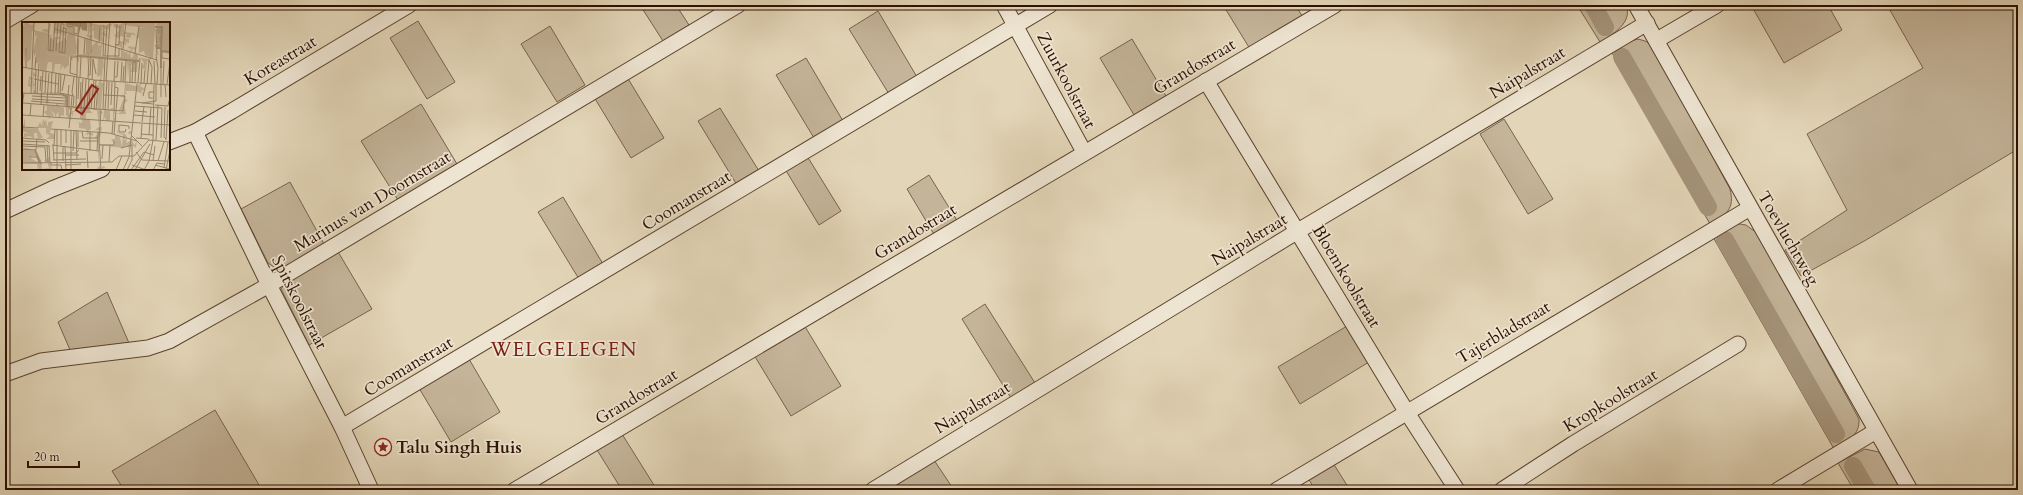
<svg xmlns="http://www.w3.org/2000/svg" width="2023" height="495" font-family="Cardo,serif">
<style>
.grass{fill:#c4b499;stroke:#78624c}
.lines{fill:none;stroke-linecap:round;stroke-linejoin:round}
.canal{stroke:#a59379;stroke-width:18}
.street-casing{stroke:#5a422e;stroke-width:17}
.street{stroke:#ede4d1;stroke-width:15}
.labels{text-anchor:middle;stroke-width:3.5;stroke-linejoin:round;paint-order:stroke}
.street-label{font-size:17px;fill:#2c1000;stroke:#ede4d1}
.poi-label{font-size:17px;font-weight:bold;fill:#2c1000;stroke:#ede4d1;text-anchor:start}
.quarter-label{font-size:19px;letter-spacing:1px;fill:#7a1f14;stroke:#ede4d1}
.inset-river{fill:none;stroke:#a59379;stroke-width:2}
.inset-road{fill:none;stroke:#9a876e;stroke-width:1}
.view{fill:#8f2418;fill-opacity:0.15;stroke:#8f2418;stroke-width:2}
.inset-edge{fill:none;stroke:#2c1000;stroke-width:2}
</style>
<rect width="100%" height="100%" fill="#e3d6b8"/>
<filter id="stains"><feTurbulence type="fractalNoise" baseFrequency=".005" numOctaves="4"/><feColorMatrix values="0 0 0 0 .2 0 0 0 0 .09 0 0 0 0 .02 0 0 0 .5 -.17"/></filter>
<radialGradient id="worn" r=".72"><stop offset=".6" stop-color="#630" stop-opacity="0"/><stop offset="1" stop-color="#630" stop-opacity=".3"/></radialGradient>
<g class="grass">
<polygon points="640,5 676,5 689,25 663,41"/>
<polygon points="1223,5 1295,5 1303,17 1250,49"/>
<path d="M1577,5h49c7,18 -13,29 -26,37z"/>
<polygon points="1751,5 1828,5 1842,30 1784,63"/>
<polygon points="1887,5 2018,5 2018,149 1866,240 1801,276 1785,250 1847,210 1807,134 1923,68"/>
<polygon points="878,11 917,77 889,94 849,29"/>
<polygon points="418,21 455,82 427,99 390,38"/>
<polygon points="550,26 585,85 557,102 521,44"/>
<polygon points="1132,39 1166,96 1134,115 1100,58"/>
<path d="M1638,39l7,2 7,4 78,144c5,20 -3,25 -20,35l-99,-173 17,-9z"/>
<polygon points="806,58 843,121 814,138 776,75"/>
<polygon points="627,77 664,138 631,158 594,97"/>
<polygon points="421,104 457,164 398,200 361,141"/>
<polygon points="720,108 759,171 737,185 698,121"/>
<polygon points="1504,119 1553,199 1528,214 1480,134"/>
<polygon points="807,156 841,211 819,225 785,169"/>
<polygon points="929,175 958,222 935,236 907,189"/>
<polygon points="290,182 324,244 284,267 277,269 268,263 241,209"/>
<polygon points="563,197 603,264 579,279 538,212"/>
<path d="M1740,224l6,1 11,8 102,186c1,17 -12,22 -25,30l-121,-212 21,-12z"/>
<polygon points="337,250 372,309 309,345 281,289 285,283"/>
<polygon points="107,292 129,343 70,350 58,322"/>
<polygon points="985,304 1035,383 1011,398 962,319"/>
<polygon points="804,325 841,386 791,416 754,355"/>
<polygon points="1347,326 1369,362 1300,404 1278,367"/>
<polygon points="469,359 500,412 451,442 419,388"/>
<polygon points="215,410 262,490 124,490 112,471"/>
<polygon points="622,434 657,490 622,490 597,450"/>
<polygon points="1865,449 1879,452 1901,490 1854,490 1838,463"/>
<polygon points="934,460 954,490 884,490"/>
<polygon points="1333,463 1350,490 1315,490 1308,478"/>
</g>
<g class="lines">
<g class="canal">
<polyline points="1593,5 1605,27"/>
<polyline points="1622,57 1708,207"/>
<polyline points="1725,240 1836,434"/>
<polyline points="1853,466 1867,490"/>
</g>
<g class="street-casing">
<g id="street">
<polyline points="1004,5 1084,152"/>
<polyline points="1636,5 1910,490"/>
<polyline points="5,21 32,5"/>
<polyline points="1657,40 1717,5"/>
<polyline points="1206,81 1406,411 1457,490"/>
<polyline points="195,132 269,285 342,427 371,490"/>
<polyline points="169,142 195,132 232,111 409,5"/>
<polyline points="5,211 52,189 102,169"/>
<polyline points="5,374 41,361 148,348 169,341 269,285 738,5"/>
<polyline points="342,427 1050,5"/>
<polyline points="515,490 1335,5"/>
<polyline points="873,490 1298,231 1647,23"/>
<polyline points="1277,490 1750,208"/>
<polyline points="1502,490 1573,444 1738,344"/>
<polyline points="1778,490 1876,431"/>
</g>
</g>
<use href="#street" class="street"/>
</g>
<defs>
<g id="sight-ring" transform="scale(0.9)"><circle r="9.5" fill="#ede4d1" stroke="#8f2418" stroke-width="1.5"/><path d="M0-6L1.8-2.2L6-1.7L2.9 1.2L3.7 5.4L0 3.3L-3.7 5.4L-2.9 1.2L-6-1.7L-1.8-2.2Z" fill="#8f2418"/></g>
</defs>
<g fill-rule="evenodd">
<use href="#sight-ring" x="383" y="447"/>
</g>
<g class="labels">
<g class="street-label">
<text transform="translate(280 60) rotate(-31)" y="6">Koreastraat</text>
<text transform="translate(1194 66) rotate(-31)" y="6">Grandostraat</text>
<text transform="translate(1527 72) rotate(-31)" y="6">Naipalstraat</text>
<text transform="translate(1067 80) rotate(62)" y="6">Zuurkoolstraat</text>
<text transform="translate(686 200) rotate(-31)" y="6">Coomanstraat</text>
<text transform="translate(372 201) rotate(-31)" y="6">Marinus van Doornstraat</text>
<text transform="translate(915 231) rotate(-31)" y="6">Grandostraat</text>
<text transform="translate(1789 238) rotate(60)" y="6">Toevluchtweg</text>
<text transform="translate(1249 239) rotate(-31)" y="6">Naipalstraat</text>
<text transform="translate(1347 276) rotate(59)" y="6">Bloemkoolstraat</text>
<text transform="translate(300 302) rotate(63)" y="6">Spitskoolstraat</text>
<text transform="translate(1503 332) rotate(-31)" y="6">Tajerbladstraat</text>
<text transform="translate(408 366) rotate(-31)" y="6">Coomanstraat</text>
<text transform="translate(636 396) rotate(-31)" y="6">Grandostraat</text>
<text transform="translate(1610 400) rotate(-31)" y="6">Kropkoolstraat</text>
<text transform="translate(972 407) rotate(-31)" y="6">Naipalstraat</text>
</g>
<g class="poi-label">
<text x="396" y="453">Talu Singh Huis</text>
</g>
<g class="quarter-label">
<text x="564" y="356">WELGELEGEN</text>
</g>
</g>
<g transform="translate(22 22)">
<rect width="148" height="148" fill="#e3d6b8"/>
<path d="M3,0l7,3 3,-2 -2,7 5,1v3l-3,3v-5l-3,-1 -1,28 -4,3 -1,-16 -2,19 -2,-36zM32,0h9l-1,5 5,1v-3l6,2 4,20 -1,7 -7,1 17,-1 -3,-4 3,-3 -2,4 3,3 16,2 1,14 -1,-3 -2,15 4,3h-7l3,-10 -4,2 1,-19 -10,-1 -1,9v-9l-8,-1v7l-3,-6 -4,-1 1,4h-2l-2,-4 -22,-2 2,-21 -7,-2 1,-2h6v-6l2,1 -2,11h4zM42,7h1l1,3 3,1 -1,2 -3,-1 -5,2 7,-1v5l-4,-3 1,3 -7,3 -1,-4h4v-2h-6v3l-5,-2 5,-5 11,1zM65,0l12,3v7l2,-8 7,3 -1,-3h5l-3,5h-5l1,-2h-2l-1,5 4,-1 -2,2 5,1 -3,1 3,3 -7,-3 2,8 -10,-5v-8l-4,2 4,-6 -3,1v-2l-2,10h4l-2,5 -5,-5 2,-1zM104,0h20l-1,6 -21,-3v7l10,1 2,3 -4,-2 -2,4 -5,-1 2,-3h-3v3l-4,-1v3l-6,-3 6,-7 -6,-2 -1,-4 5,2zM134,0h14l-1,32 -8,-3v-9h-6l7,-2 -4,-1 4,-5 -6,-1h2l-2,-4 6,1 -6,-2zM101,16l6,1v4l-4,-1 2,3 -5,-1v6l4,3 1,-3 1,6 2,-7 1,2 1,-2 -4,-1 1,-2 9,2h-3v2l-2,-1 -1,3 -2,-1 1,8 -5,2 -13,-2 1,-3 7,1v-10l-7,-2 5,-1 -1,-3h2l5,1zM11,50l5,4h-4l-1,4 1,4h3l-3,1 -1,5 4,2 -2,1 25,-1 -3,2 5,-1 7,4 -3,4h4l-4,2 1,4 42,3 3,-2 2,1 -3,1h8l5,-12 -4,-2 4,-1 1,-12 10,3 7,-2 -2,2 5,3 -4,2 2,3 -7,-3h-11l2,3h-2v5l3,1 -4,4 2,10h-9l6,-3h-8l-1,7 3,1 -4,1v-9h-3v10h-4l-1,-4 -2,4 1,-11h-4l3,3 -3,1 -1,13h3l-3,17 16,1 -4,-6h4v-4l5,2 2,10 1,-12 -6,-2v-4l1,4 10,1 1,-3h2v3h-6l2,3 -4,3 4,-1 -1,4 6,-3 2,5 3,-4 -1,7 -4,-3 -4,3 -1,-3 -4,3 -24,-3v10l7,1 -7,-1v9l2,5 2,-3 3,2 -10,2 3,-4 -2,-27 -2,-1 4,-8h-4l4,-3 -2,-17 -8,-1 3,4h-6v7h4l1,9 -3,2 3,2h-3h5v3l-5,-2v3l-1,-3 -4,2 4,-3 -1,-4 -7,-1v-5l-3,-1 6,1v-4h3h-5v-10l-8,-1v3l-3,-2v5l3,-3h4l-3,1v5l-1,-3 -2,2 2,2 -1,2 -5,-5v-6l-2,-5v12l-2,-1 -3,3 -1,-6 -3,5v-3l-5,-4 4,5 -3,2 -1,-3v5l-6,-7 3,-2 -1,-9 3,-1 -2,5 9,1v-3l7,5 3,-11 -3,-2 -1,3v-3h-8l-2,2 1,-3h-12l2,3 -2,1 -2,-4 -6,-1 -1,-14 -2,1 1,7 -3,-1 1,-10 4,2zM3,96v10l13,1 5,9 -5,1 -1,-6h-3v6l-4,-3 -6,1v-4l7,1 -9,-3zM21,97l2,3 1,-3 1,6 1,1v-7v3l5,-1 -3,12 4,1v5h-8l4,-3 -4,-3v-5h-9l3,-6 2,4zM4,126l10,3 2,7 -4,-2 -5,1 8,5h3l1,-3 1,10 8,-1 -2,-2v-4l-4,-1 5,-4 3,13h-14l-1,-6 -15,-1v-14z" fill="#c4b499" fill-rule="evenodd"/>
<path d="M124,0h9v5l-2,31 -6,3 -1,9 -4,-2 2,-5 -3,-5 7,1 2,-2 -5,-2 -1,-4 -5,2v-15h-3l3,-10h6zM16,9l10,2 -1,21 22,2v9l-5,4 -1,-4 -3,6 1,-7h-6l-1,8h-2v-10h-4l-2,9 -6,-1v-6l-4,-1v-11l-1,5 -2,-5zM75,19l2,5 3,-2 -1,12 -11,-1 2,-9zM112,30l4,3 -1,17h-6l1,-7 -3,-1 -1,14 -1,-18 6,-3zM77,62l4,1 -2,24h-3l-1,-7z" fill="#c4b499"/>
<path d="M45,0l20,1v8l-5,-1 -1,-4 -4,8 1,-7 -11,-2z" fill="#a59379"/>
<path class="inset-river" d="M133,5h7l-1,24 9,1M134,26h5v20M56,34l61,5M41,73l3,1 1,11M13,128l6,14"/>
<path class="inset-road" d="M27,0l-1,28 5,1 2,-29M44,0v4l8,1v6l4,1M82,3l-1,31h16v-8M33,7l102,31M134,7l1,26M77,20l1,-17M94,23l3,-1 1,-18M133,24h5v-18M136,24v-18M101,27l3,-27M28,29l1,-14M34,29l2,-29M140,29v7l8,1M40,31l2,-29h-3l-2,28h1l5,1 1,-25h-2M69,31v-31M113,31l4,-27M56,32v-15M62,32l1,-16M65,32v-16M67,33v-16M134,33l2,13 -1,16M83,34l2,-31M93,34l2,-32M71,37l3,15M132,39l1,23M0,45l72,13 76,5M4,46v-20M13,47l1,-12M55,53l-7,-2 1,-16h7M66,53h2l1,-17M58,55l1,-20M93,55h2l1,-16M12,57l24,5M66,57l1,-21M70,58l1,-21M82,58l1,-21M84,59l4,-59M99,59l1,-19M92,60l1,-21M101,60l1,-16M103,60l1,-22M110,60l1,-20h3l-1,21M116,60l2,-24M108,61v-19M122,61l1,-13M119,62l1,-21M125,62l2,-24 3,7 -1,17M141,62l1,-23M143,62l1,13M145,62l3,-22M73,64h3l-2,24M93,65l3,1 -3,34M18,69l1,-15M40,69l3,-16M0,71l42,2M9,71l3,-71M13,71l1,-24M23,71l1,-22M38,71l14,3M15,72l2,-30M29,72l1,-22M33,72l1,-21M36,72l1,-21M38,73l1,-21M10,74l33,2M51,74l-1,-4 2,-15M121,74l3,-12M139,75v-31M131,76h-4v-6h5M10,77l33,2M56,77l1,-21M9,79l34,3M25,80l2,-29M113,80l18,2M1,81l100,8 2,-15 -22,-1M120,81l14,-2v-17M19,83l2,-34M89,83l1,-23M133,83l13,1 1,-5M0,84l2,-13M45,84l2,-21M113,84l27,2 -1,30M58,85l1,-25M143,85l-1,30 2,2M47,86v-13M49,86l1,-12M51,86l1,-12M54,86l2,-72 3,-13M67,86l1,-18M59,87l2,-30M62,87l2,-30M65,87l2,-30M69,87l3,-29M81,87l1,-28M86,87l1,-27M72,88l2,-30M79,88l-2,30 2,30M83,88l2,-29M92,89l1,-29M113,89l12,1M0,93l148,10M112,93l21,2M8,94l1,-12M21,95l1,-12M120,100l2,-16M0,105l16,1M47,106l2,-20M97,106v-3l10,1v3M97,106v4h6l1,-3M29,107l58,4 28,8M49,108v40M54,108l1,29M60,109l1,7h14M68,110v19M90,112l1,-13M92,112l1,-12M119,112l12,1M109,113l11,11M127,113l2,-28M0,116l24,2 3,3M114,116l13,1M119,117l1,-15M134,118l2,-35M144,118l2,-30M0,119l23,1M58,119h17M44,121v-13M0,122l28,2M25,123l1,17M30,123l47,6M31,123l1,15M32,123l1,-16M39,123v-16M77,123h15v-4M0,124l23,1M27,124l1,16M41,124v15M43,124l1,24M23,125l1,15M56,125v-16M99,126l11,-3v15l-5,10M0,127l14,1 1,-11M51,129l1,-21M65,129l1,17M75,129l1,-19M114,130l6,8 28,1M31,131h23l3,-3M43,133h14M7,135h8l2,6M80,137l1,-14M31,138l33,-1M131,139l2,-15M136,139l6,-19M29,140v3h10l1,5M87,140l1,-17M0,141l90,-1 7,-6h15l15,-16 21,2M43,143l16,-1M110,143l14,5M133,143l15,4M142,146l4,-26M35,148v-41M94,148l6,-14M101,148l6,-13 8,-73M109,148l13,-18 10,3M113,148l15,-26M122,148l5,-9 4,-21 1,-55M131,148l4,-7 7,1M144,148l4,-20"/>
<path class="view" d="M70,63l6,4 -16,25 -6,-4z"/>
<rect width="148" height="148" class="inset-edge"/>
</g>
<rect width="2023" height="495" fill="none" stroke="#e3d6b8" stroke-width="20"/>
<rect x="6" y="6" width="2011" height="483" fill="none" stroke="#2c1000" stroke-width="2"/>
<rect x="10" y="10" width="2003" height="475" fill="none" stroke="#2c1000"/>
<path d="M28 461v6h51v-6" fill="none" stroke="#2c1000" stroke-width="2"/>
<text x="34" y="461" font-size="12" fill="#2c1000" stroke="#ede4d1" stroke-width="3" paint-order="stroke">20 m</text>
<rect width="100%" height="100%" filter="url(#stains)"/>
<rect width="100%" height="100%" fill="url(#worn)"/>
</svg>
